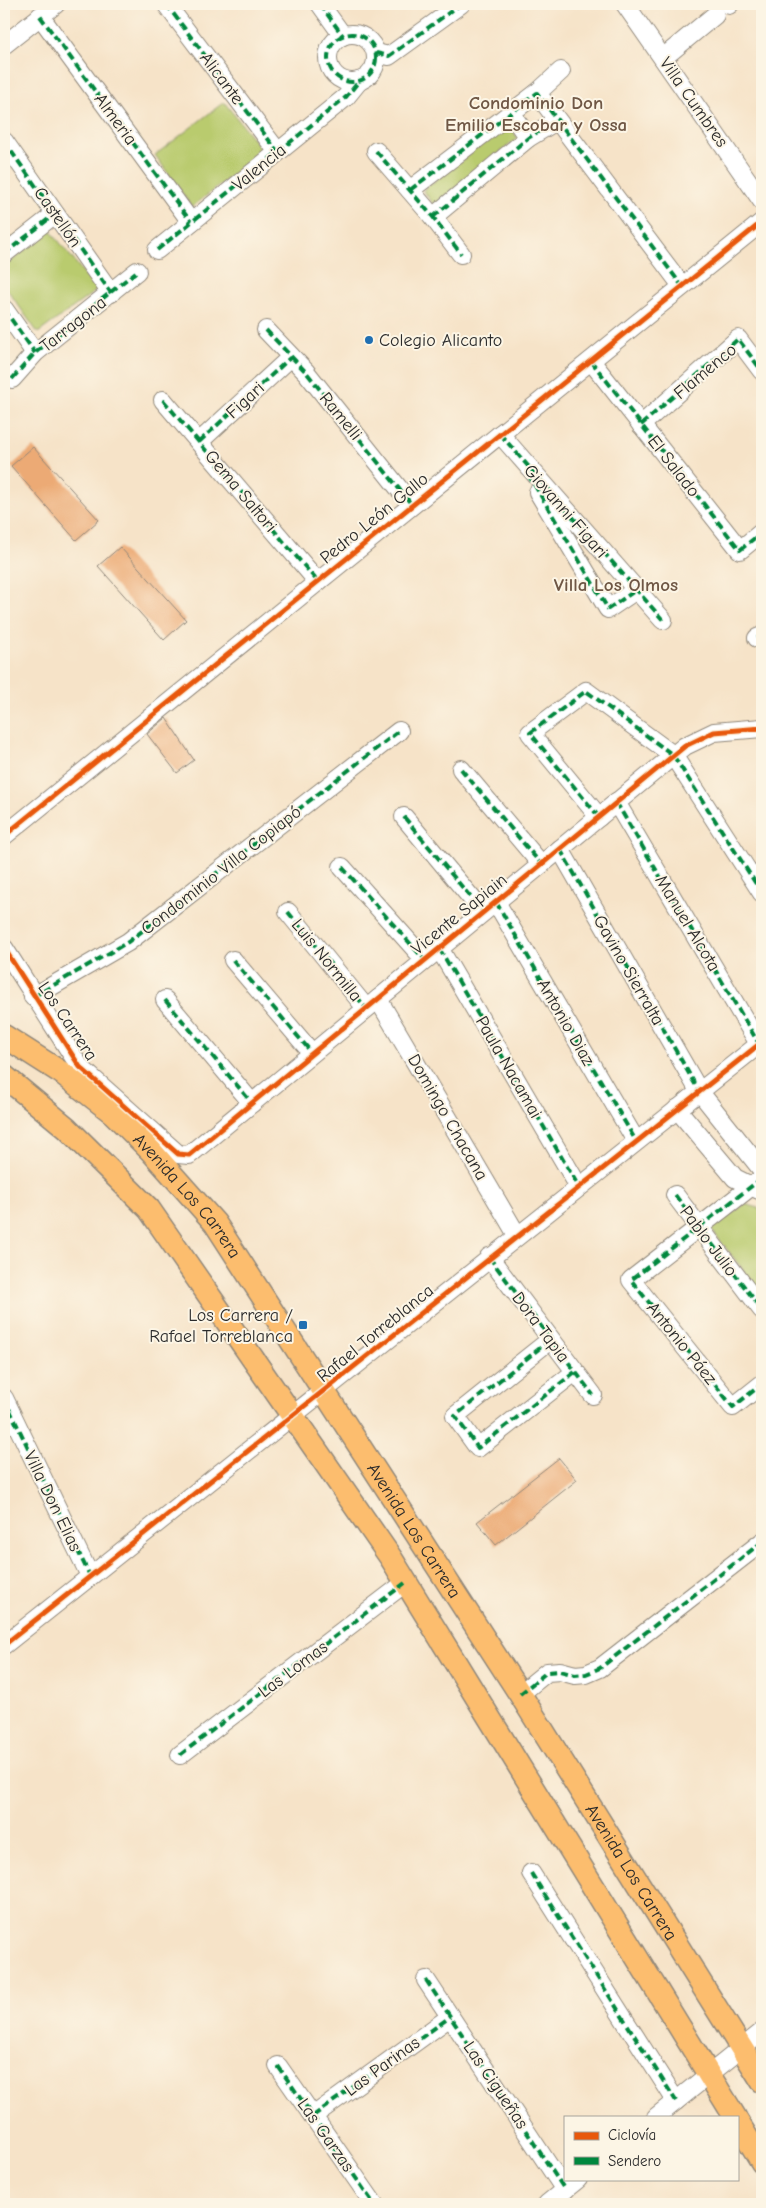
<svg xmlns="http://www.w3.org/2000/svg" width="766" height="2208" font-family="'Comic Neue',sans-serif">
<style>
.green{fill:#b9cb6e;stroke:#727b4c}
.building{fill:#ecaa74}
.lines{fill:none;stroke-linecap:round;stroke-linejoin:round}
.minor-casing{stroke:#90877a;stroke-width:20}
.major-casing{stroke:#90877a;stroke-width:25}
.minor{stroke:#fff;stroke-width:18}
.major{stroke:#fcbd6e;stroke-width:22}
.quiet{stroke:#00873e;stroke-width:4;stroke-dasharray:8 4;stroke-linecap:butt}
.cycleway-casing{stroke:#fcf5e5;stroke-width:8}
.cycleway{stroke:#e8590c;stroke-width:5}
.poi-dot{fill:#1f6fb2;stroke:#fcf5e5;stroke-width:2}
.labels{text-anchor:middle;stroke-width:4;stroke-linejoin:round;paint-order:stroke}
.street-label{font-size:18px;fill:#2b2b2b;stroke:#fcf5e5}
.poi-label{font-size:18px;fill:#2b2b2b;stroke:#fcf5e5;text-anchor:start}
.neighbourhood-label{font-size:19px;font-weight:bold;fill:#6f5745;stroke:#fcf5e5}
</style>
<rect width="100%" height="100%" fill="#fcf5e5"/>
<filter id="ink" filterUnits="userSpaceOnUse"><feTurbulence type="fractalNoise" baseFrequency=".02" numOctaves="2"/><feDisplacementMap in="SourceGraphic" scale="10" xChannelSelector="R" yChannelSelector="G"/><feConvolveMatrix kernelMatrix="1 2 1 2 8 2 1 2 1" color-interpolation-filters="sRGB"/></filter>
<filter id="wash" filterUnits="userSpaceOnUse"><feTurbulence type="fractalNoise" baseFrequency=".0096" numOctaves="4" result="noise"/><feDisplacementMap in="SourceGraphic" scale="20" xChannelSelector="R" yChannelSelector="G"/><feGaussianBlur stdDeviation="1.12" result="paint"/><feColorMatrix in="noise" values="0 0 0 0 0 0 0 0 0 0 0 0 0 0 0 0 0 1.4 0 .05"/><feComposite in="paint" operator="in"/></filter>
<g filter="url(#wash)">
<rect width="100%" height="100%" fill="#f6e3c8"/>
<g class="green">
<polygon points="224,102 263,151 192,207 155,155"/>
<polygon points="508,124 518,138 434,205 423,190"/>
<polygon points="50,230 97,290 38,333 4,285 4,267"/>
<polygon points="745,1204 762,1209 762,1294 711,1229"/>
</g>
<g id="blocks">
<g class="building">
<polygon points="33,447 99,520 76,540 11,466"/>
<polygon points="120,547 186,620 164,640 98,566"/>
<polygon points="166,718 194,760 177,773 147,734"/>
<polygon points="559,1458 577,1480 496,1545 477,1522"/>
</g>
</g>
</g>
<g filter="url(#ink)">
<use href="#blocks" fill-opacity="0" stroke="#90877a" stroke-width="1"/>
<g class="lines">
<g class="minor-casing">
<g id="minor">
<polyline points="166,4 278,152"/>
<polyline points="320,4 343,36"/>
<polyline points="625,4 762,201"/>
<polyline points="729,5 730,4"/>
<polyline points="40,16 191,222"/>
<circle cx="352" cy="58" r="24"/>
<polyline points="4,45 56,4"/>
<polyline points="376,53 389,56 461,4"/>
<polyline points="663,58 715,15"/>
<polyline points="537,93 682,286"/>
<polyline points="511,113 528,138"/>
<polyline points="4,141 111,293"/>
<polyline points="376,151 433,217 461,254"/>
<polyline points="410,190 537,93 561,71"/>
<polyline points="433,217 528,138 556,121"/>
<polyline points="157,250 346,97 359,81"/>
<polyline points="4,254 55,214"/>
<polyline points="4,309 35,353"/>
<polyline points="266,330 306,372 412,505"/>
<polyline points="591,361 740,550 762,532"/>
<polyline points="12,379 35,353 137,271"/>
<polyline points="163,400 318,582"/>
<polyline points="641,425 738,339 762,371"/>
<polyline points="500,434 663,620"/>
<polyline points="199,442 291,357"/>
<polyline points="538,492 608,609 636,590"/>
<polyline points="757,638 762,636"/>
<polyline points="461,769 541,864"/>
<polyline points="616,802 759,1044"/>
<polyline points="404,817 483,912"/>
<polyline points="599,817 530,733 586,691 673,755 762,893"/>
<polyline points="4,836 762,222"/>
<polyline points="560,849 699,1091 762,1170"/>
<polyline points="342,867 425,960"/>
<polyline points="496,902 636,1141"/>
<polyline points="288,912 366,1008"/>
<polyline points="4,948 80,1067 178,1154 189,1155 685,746 714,732 762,728"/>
<polyline points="439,948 579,1187"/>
<polyline points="233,960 312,1053"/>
<polyline points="33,997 128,942 399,731"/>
<polyline points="378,999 517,1235"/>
<polyline points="165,1000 252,1103"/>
<polyline points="677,1109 735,1178 759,1190"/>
<polyline points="762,1178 631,1280 733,1407 762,1384"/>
<polyline points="675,1195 762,1310"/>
<polyline points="489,1257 593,1395"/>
<polyline points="550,1340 455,1416 478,1448 575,1372"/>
<polyline points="4,1398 90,1576"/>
<polyline points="4,1645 762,1042"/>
<polyline points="520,1694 547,1672 560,1671 575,1675 586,1674 600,1668 762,1542"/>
<polyline points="180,1755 405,1583"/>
<polyline points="531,1873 676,2101"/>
<polyline points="426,1980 565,2190"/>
<polyline points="278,2066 374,2204"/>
<polyline points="313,2116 450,2017"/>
<polyline points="656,2117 762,2032"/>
<polyline points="547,2204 578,2179"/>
</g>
</g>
<g class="major-casing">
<g id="major">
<path id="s1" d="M4,1036l58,37 51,40 38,38 64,72 305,471 242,387"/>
<polyline points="4,1076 67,1128 149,1209 391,1558 735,2117"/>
<polyline points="737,2121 762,2162"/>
</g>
</g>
<use href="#minor" class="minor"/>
<use href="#major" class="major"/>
<g class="quiet">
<polyline points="166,4 278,152"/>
<polyline points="320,4 343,36"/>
<polyline points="40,16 191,222"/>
<circle cx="352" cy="58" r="24"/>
<polyline points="376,53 389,56 461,4"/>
<polyline points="4,141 111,293"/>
<polyline points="376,151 433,217 461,254"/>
<polyline points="410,190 537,93 682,286"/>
<polyline points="433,217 528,138 556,121"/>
<polyline points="157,250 346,97 359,81"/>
<polyline points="4,254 55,214"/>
<polyline points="4,309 35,353"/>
<polyline points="266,330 306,372 412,505"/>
<polyline points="591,361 740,550 762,532"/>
<polyline points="12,379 35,353 137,271"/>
<polyline points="163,400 318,582"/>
<polyline points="641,425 738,339 762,371"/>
<polyline points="500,434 663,620"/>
<polyline points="199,442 291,357"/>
<polyline points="528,474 608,609 636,590"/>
<polyline points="757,638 762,636"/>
<polyline points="461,769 541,864"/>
<polyline points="616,802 759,1044"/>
<polyline points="404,817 483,912"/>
<polyline points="599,817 530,733 586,691 673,755 762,893"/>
<polyline points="560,849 699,1091"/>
<polyline points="342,867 425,960"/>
<polyline points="496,902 636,1141"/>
<polyline points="288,912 366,1008"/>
<polyline points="439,948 579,1187"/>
<polyline points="233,960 312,1053"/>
<polyline points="33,997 128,942 399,731"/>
<polyline points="165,1000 252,1103"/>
<polyline points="762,1178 631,1280 733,1407 762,1384"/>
<polyline points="675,1195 762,1310"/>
<polyline points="489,1257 593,1395"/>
<polyline points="550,1340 455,1416 478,1448 575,1372"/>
<polyline points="4,1398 90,1576"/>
<polyline points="520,1694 547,1672 560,1671 575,1675 586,1674 600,1668 762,1542"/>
<polyline points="180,1755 405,1583"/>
<polyline points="531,1873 676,2101"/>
<polyline points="426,1980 565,2190"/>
<polyline points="278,2066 374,2204"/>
<polyline points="313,2116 450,2017"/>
</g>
<g class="cycleway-casing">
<g id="cycleway">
<polyline points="4,836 762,222"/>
<polyline points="4,948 80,1067 178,1154 189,1155 685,746 714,732 762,728"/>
<polyline points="4,1645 762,1042"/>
</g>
</g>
<use href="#cycleway" class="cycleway"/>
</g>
</g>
<g class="poi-dot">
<circle cx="369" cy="340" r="5"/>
<rect x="298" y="1320" width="10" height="10" rx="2.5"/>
</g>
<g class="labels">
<g class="street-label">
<text transform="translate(222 78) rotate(53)" y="6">Alicante</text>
<text transform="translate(694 102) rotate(55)" y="6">Villa Cumbres</text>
<text transform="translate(116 119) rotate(54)" y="6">Almeria</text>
<text transform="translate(259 167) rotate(-39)" y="6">Valencia</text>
<text transform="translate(58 217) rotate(55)" y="6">Castellón</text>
<text transform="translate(73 324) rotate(-38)" y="6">Tarragona</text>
<text transform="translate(705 371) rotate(-40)" y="6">Flamenco</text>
<text transform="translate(245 400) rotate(-43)" y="6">Figari</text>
<text transform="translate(341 416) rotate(51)" y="6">Ramelli</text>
<text transform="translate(674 466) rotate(52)" y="6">El Salado</text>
<text transform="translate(241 491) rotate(50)" y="6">Gema Saltori</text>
<text transform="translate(566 511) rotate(49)" y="6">Giovanni Figari</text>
<text transform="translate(374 518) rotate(-39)" y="6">Pedro León Gallo</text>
<text transform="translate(221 870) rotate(-38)" y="6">Condominio Villa Copiapó</text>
<text transform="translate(459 914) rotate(-39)" y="6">Vicente Sapiain</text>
<text transform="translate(688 923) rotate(59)" y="6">Manuel Alcota</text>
<text transform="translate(327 960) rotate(51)" y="6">Luis Normilla</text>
<text transform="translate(629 970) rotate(60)" y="6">Gavino Sierralta</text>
<text transform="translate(68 1021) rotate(56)" y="6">Los Carrera</text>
<text transform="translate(566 1022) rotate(60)" y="6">Antonio Diaz</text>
<text transform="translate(509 1067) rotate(60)" y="6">Paula Nacamai</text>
<text transform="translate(448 1117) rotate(60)" y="6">Domingo Chacana</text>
<text dy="6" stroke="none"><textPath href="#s1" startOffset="245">Avenida Los Carrera</textPath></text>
<text transform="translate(709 1241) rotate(53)" y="6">Pablo Julio</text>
<text transform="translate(541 1327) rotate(53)" y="6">Dora Tapia</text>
<text transform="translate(375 1333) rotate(-39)" y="6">Rafael Torreblanca</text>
<text transform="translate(682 1343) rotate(51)" y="6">Antonio Páez</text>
<text transform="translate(53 1501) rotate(64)" y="6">Villa Don Elias</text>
<text dy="6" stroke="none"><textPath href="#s1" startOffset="650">Avenida Los Carrera</textPath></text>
<text transform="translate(293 1669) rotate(-37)" y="6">Las Lomas</text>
<text dy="6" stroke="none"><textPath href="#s1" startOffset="1055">Avenida Los Carrera</textPath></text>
<text transform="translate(382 2066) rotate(-36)" y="6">Las Parinas</text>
<text transform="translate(496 2085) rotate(56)" y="6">Las Cigueñas</text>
<text transform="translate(326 2135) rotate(55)" y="6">Las Garzas</text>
</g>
<g class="poi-label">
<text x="379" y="346">Colegio Alicanto</text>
<text x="293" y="1321" text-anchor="end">Los Carrera /<tspan x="293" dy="21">Rafael Torreblanca</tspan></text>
</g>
<g class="neighbourhood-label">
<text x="536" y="109">Condominio Don<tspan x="536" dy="22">Emilio Escobar y Ossa</tspan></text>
<text x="616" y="591">Villa Los Olmos</text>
</g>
</g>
<rect width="766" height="2208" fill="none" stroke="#fcf5e5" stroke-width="20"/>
<rect x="564" y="2116" width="175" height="65" fill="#fcf5e5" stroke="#a8a49b"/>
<rect x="574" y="2132" width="25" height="8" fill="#e8590c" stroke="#a8a49b"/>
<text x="608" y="2140" font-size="15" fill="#2b2b2b">Ciclovía</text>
<rect x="574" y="2157" width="25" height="8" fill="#00873e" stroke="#a8a49b"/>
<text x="608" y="2166" font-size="15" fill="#2b2b2b">Sendero</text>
</svg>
